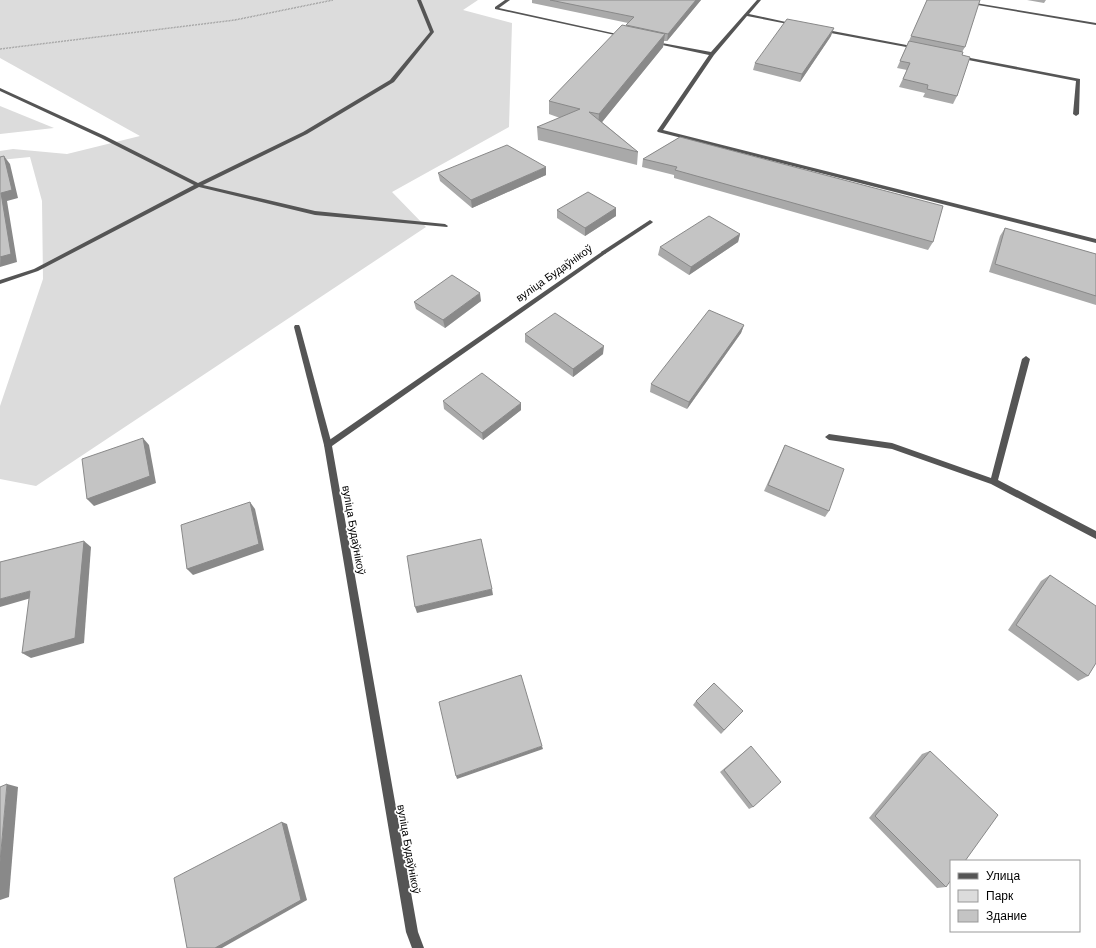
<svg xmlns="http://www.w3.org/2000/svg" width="1096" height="948" font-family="Arial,sans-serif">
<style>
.green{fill:#dcdcdc}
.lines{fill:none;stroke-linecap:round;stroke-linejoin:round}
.path{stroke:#777;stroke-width:1.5;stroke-dasharray:0.5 1;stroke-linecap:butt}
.service{fill:#555;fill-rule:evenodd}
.minor{fill:#555;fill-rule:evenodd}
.tertiary{fill:#555;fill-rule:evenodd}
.wall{fill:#a9a9a9}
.shaded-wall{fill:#898989}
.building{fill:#c4c4c4;stroke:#898989}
.labels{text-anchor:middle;stroke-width:3.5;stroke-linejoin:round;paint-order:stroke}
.street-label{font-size:11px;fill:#000;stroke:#fff}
</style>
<rect width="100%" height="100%" fill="#fff"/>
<g class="green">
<polygon points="0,0 478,0 463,10 512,23 509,127 392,192 426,227 36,486 0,479 0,406 43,279 42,201 30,157 0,160 0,151 13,149 67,154 140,136 0,58"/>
<polygon points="0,106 54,128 0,134"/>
</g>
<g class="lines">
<polyline class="path" points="0,49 235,20 333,0"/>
<g class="service">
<polygon points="417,0 421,0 434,32 394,82 307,134 203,185 315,211 445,224 448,226 447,227 315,215 199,187 38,271 0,284 0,280 34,269 194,185 101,138 0,91 0,88 105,136 198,183 303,132 390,80 430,32"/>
<polygon points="505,0 510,0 499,8 626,36 624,37 495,9 495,7"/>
<polygon points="757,0 761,0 749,14 795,24 793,25 747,16 714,55 663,130 1096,239 1096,243 658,132 657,131 709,55 653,43 651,43 651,41 711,52"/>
<polygon points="822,29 917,47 919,48 917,49 820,31 820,30"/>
<polygon points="960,56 1080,79 1079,114 1076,116 1073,114 1076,81 958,58 958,56"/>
<polygon points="650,220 653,222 652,223 605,254 601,254 601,252"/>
<polygon points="295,325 299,325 300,327 332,445 331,447 325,447 324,445 294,327"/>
<polygon points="1026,356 1030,359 998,480 1096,531 1096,539 991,484 892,449 829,440 825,437 829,434 892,443 991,478 1022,359"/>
</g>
<polygon class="minor" points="603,251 606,253 605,254 332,446 418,932 424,948 412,948 406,932 324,445 325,443"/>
<polygon class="tertiary" points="948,0 957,0 1096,23 1096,25"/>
</g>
<g class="wall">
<polygon points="532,0 701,0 667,41 664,41 663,47 602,122 638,152 637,165 538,140 537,127 560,118 549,114 549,101 626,26 628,23 532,3"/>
<polygon points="927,0 965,47 962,52 957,96 953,104 923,97 925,93 899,87 907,70 897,68"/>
<polygon points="1027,0 1046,0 1044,3"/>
<polygon points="831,36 800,82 753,70 755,63"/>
<polygon points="680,137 933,242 928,250 674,178 674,175 642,167 643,159"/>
<polygon points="438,173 546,175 472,208 440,181"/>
<polygon points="616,208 616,216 585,236 557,218 557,210"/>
<polygon points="1005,228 1096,254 1096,305 989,272 1000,236"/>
<polygon points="740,234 738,242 689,275 658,255 660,247"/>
<polygon points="481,301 445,328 416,309 414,302"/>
<polygon points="744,325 741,333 687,409 650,392 651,384"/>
<polygon points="525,334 603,354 573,377 525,342"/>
<polygon points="443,401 521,410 483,440 444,409"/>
<polygon points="785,445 829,511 825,517 764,491"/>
<polygon points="1050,575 1088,676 1078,681 1008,630 1041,581"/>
<polygon points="696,701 743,711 721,734 693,705"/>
<polygon points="751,746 753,807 749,809 720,772"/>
<polygon points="930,751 946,887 937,888 869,818 922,754"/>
</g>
<g class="shaded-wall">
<polygon points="696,0 701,0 667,41 668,34"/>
<polygon points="834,28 831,36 800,82 802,74"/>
<polygon points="665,34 663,47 598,127 599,114"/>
<polygon points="4,156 10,164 18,198 7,201 17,262 0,267 1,193"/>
<polygon points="546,167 546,175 472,208 471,200"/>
<polygon points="616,208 616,216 585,236 585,228"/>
<polygon points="740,234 738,242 689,275 691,267"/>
<polygon points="480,293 481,301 445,328 443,320"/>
<polygon points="744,325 741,333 687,409 689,402"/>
<polygon points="604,346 603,354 573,377 573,369"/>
<polygon points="521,403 521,410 483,440 482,433"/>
<polygon points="143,438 149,445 156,483 94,506 87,499"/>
<polygon points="250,502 255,509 264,550 193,575 187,569"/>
<polygon points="84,541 91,547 84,643 31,658 22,653"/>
<polygon points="492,589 493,595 417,613 415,607"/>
<polygon points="30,591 38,596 0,607 0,599"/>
<polygon points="542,746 543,749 457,779 456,776"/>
<polygon points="7,784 18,787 9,897 0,900 0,862"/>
<polygon points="282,822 287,824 307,900 222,948 215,948"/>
</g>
<g class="building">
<polygon points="550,0 696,0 668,34 626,25 634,17"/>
<polygon points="927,0 980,0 965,47 911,36"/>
<polygon points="787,19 834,28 802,74 755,63"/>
<polygon points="622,25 665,34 599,114 589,112 638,152 537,127 580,109 549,101"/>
<polygon points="909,41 963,52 962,55 970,57 957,96 927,89 928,85 903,79 910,63 900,61"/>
<polygon points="680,137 943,206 933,242 675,170 677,167 643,159"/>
<polygon points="507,145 546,167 471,200 438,173"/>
<polygon points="4,156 12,190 1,193 11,254 0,257 0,157"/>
<polygon points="588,192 616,208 585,228 557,210"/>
<polygon points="709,216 740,234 691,267 660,247"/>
<polygon points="1005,228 1096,254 1096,296 995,264"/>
<polygon points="452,275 480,293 443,320 414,302"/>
<polygon points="709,310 744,325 689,402 651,384"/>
<polygon points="555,313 604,346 573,369 525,334"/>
<polygon points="482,373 521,403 482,433 443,401"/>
<polygon points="143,438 150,476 87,499 82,459"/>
<polygon points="785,445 844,469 829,511 768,485"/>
<polygon points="250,502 259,544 187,569 181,525"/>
<polygon points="481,539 492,589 415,607 407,556"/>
<polygon points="84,541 75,638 22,653 30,591 0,599 0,562"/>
<polygon points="1050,575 1096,606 1096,663 1088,676 1016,625"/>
<polygon points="521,675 542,746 456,776 439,702"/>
<polygon points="714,683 743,711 724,730 696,701"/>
<polygon points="751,746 781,782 753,807 724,770"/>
<polygon points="930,751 998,815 965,861 951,861 951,880 946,887 875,816"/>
<polygon points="7,784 0,862 0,787"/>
<polygon points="282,822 301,900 215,948 187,948 174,878"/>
</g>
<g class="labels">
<g class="street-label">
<text transform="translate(554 273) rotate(-35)" y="4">вуліца Будаўнікоў</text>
<text transform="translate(354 530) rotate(80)" y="4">вуліца Будаўнікоў</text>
<text transform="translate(409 849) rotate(80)" y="4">вуліца Будаўнікоў</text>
</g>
</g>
<rect x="950" y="860" width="130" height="72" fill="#ffffff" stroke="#999999"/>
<rect x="958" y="873" width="20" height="6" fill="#555555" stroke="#999999"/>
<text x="986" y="880" font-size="12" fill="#000000">Улица</text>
<rect x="958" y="890" width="20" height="12" fill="#dcdcdc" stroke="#999999"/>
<text x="986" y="900" font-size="12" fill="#000000">Парк</text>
<rect x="958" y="910" width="20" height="12" fill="#c4c4c4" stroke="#999999"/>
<text x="986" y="920" font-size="12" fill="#000000">Здание</text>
</svg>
